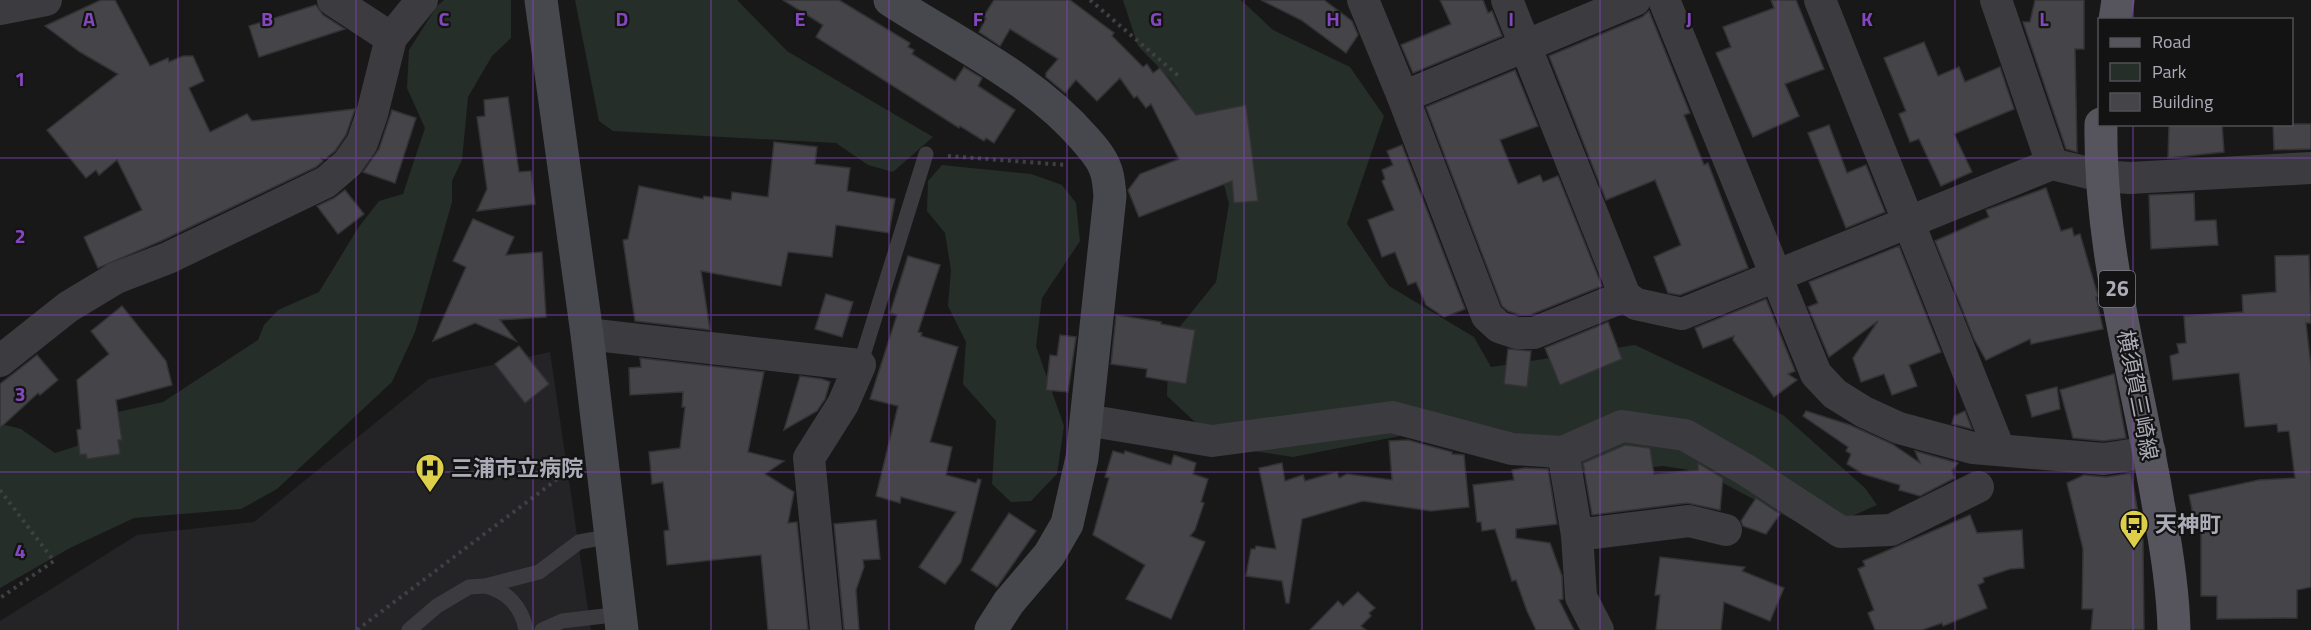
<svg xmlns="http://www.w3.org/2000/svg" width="2311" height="630" font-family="'Titillium Web','Noto Sans JP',sans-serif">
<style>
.built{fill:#242426}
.green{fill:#262e29}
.building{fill:#454549;stroke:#333235;stroke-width:1.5}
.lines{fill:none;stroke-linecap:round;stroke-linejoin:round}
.path{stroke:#3f3f45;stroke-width:4;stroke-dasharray:3 4.5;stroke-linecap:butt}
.lane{stroke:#3b3b40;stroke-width:15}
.street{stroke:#3b3b40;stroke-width:32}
.secondary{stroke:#47474e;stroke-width:33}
.primary{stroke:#56555d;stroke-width:33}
.grid{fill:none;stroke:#8546be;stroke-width:1.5;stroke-opacity:0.55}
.labels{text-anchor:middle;stroke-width:4.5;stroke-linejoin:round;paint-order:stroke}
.shield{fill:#131314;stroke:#7d7e87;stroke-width:1.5}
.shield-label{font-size:21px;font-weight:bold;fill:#abacb8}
.street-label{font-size:22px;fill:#abacb8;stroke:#131314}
.poi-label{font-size:22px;font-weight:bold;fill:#abacb8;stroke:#131314;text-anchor:start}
.grid-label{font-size:20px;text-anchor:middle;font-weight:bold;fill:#8546be;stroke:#131314;stroke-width:4.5;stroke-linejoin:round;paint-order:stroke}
</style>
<rect width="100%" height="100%" fill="#181819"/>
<polygon class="built" points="550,352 591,630 0,630 0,621 137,535 254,522 429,379"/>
<g class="green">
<polygon points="444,0 511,0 511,38 492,56 468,97 462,160 452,181 452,202 415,332 392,382 277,489 241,509 134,518 70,548 0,588 0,429 5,425 21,429 55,453 77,446 86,419 163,402 258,340 264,325 278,310 319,292 358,228 379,201 403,194 425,128 407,88 409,50 437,6"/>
<polygon points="575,0 737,0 787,51 933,137 893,172 868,165 836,143 613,131 599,121"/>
<polygon points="1123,0 1241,0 1273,30 1350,67 1384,116 1347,224 1389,286 1474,337 1491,367 1635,345 1783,415 1865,488 1877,505 1816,532 1702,472 1663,466 1590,473 1528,465 1405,435 1293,457 1221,446 1167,396 1169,340 1216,282 1229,204 1212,138 1172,81 1138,46"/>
<polygon points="942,165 1031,174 1062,185 1076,203 1080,241 1042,298 1036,346 1064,426 1057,474 1031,501 1011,502 992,484 996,421 963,384 966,342 948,306 951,270 945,233 927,211 928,181"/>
</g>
<g class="building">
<polygon points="101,0 115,0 150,66 168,58 169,62 183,56 193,56 204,81 189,88 210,132 247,114 252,121 355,109 346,135 335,151 325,159 321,158 323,161 316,167 161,241 98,268 84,237 142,210 117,160 99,175 96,170 86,178 47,130 118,74 80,52 45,26"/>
<polygon points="783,0 839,0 910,43 908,47 914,50 912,54 955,81 964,67 982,78 978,86 1015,110 994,143 986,138 984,141 960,126 959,128 816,37 823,25"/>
<polygon points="994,0 1070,0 1114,33 1112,36 1143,67 1147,64 1153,73 1160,68 1196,115 1246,105 1258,201 1234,203 1232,181 1139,217 1128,190 1140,174 1179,159 1151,104 1146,108 1137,96 1134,98 1120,78 1097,101 1076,80 1065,93 1046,77 1046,73 1058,59 1010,29 1000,46 979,32 986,18 983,17"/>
<polygon points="1261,0 1324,0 1352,21 1358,35 1346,53 1301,20"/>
<polygon points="1440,0 1483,0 1488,13 1492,11 1502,36 1413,73 1401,45 1451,24"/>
<polygon points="1771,0 1796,0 1824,69 1785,84 1799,116 1753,137 1716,53 1731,47 1723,27 1774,8"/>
<polygon points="2035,0 2084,0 2084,49 2075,49 2077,152 2066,149 2023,22 2030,22"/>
<polygon points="316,5 323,15 345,29 259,57 249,26"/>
<polygon points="1649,11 1690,113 1684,115 1704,165 1708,163 1748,268 1680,295 1668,293 1654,257 1681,245 1655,180 1606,200 1549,56 1642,17"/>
<polygon points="1924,42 1938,76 1959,67 1965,82 2000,67 2014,109 1954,134 1972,172 1941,186 1919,139 1910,142 1899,114 1906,111 1884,58"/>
<polygon points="1515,70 1538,126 1500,140 1518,184 1540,175 1543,182 1558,176 1602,286 1530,315 1520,315 1508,311 1502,306 1426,107"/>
<polygon points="508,97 519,172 531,171 535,204 477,211 487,189 477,117 485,116 484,100"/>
<polygon points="392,110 416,118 395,183 363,172 379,149"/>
<polygon points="2169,124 2222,124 2224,152 2168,158"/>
<polygon points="2273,124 2311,124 2311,149 2274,150"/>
<polygon points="1829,125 1847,173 1866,165 1885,212 1846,228 1808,133"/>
<polygon points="774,142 817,147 815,164 850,168 847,191 895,199 889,233 836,225 832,257 788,252 781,286 701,271 710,330 635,321 623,240 628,239 639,186 703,199 704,196 731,200 732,192 768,197"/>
<polygon points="1402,145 1465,309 1444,317 1426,305 1416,282 1408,285 1395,252 1382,257 1368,220 1394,210 1382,181 1385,179 1382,170 1393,165 1387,151"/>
<polygon points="2046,188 2061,231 2072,228 2074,236 2080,234 2098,296 2096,297 2103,329 2031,344 2030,339 1986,360 1974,339 1935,241 1989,217 1986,210"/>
<polygon points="345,190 364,214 338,234 317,206 334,198"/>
<polygon points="2194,193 2195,221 2216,220 2218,245 2151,249 2149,195"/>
<polygon points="473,219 514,237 506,255 542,252 546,317 500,320 516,341 475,323 433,341 466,267 453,261"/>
<polygon points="1899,246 1941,352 1909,365 1917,386 1892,395 1884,374 1861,382 1853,358 1878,321 1829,357 1808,307 1818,303 1809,282"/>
<polygon points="2309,255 2311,323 2306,323 2311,367 2311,587 2297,590 2297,618 2217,619 2217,596 2201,596 2201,523 2195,524 2189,495 2259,480 2295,478 2289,431 2278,432 2277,424 2245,427 2239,373 2173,380 2170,356 2179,353 2177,344 2186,343 2184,316 2243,312 2242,295 2276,292 2275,256"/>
<polygon points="908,256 940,265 918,332 922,333 921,336 958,347 930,442 952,447 946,475 976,483 978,479 981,480 961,562 945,584 919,567 956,512 901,497 900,503 876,496 898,406 870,399 897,315 890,313"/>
<polygon points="826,294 853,302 842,337 815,329"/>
<polygon points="1766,299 1795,371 1788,374 1797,380 1774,397 1733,340 1734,336 1703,348 1695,328"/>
<polygon points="122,306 166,361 172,385 116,400 122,440 118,440 120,454 87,459 86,454 80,455 77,430 81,429 77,380 109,354 91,331"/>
<polygon points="1116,315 1161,322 1161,324 1195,330 1186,384 1146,377 1147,369 1111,364"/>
<polygon points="1608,322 1622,359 1560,385 1545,348"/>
<polygon points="1060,335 1076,337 1068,392 1046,390 1050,355 1057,356"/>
<polygon points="519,346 549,384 525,403 495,364"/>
<polygon points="1508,349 1531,351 1527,387 1504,384"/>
<polygon points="37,355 58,380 40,395 38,393 0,428 0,384"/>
<polygon points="640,358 764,372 748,452 784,461 765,474 794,492 788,523 797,522 808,630 768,630 761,555 667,565 664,531 669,530 663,482 652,484 649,452 680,448 685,407 682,407 683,392 630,395 629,368 641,367"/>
<polygon points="2114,374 2126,438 2103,441 2073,438 2060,390"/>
<polygon points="800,376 822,379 830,382 825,399 817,411 784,430"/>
<polygon points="2057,387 2060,409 2032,417 2026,395"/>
<polygon points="1806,411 1850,425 1892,444 1920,463 1915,451 1958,463 1952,471 1955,478 1920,496 1899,490 1900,485 1863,474 1847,464 1851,454 1846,451 1848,447 1803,416"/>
<polygon points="1965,411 1972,429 1952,424 1954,416"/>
<polygon points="1408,440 1452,452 1452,454 1464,455 1469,507 1431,511 1363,501 1302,519 1289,603 1286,603 1282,581 1246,576 1251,549 1255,549 1256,546 1276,549 1259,468 1282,463 1285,481 1303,475 1305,481 1337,472 1339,478 1347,474 1392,480 1389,441"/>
<polygon points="1625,445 1650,448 1654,474 1698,470 1698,463 1723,478 1720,510 1687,503 1592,515 1583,463"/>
<polygon points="1113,451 1124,454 1125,451 1171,465 1174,455 1196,463 1193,474 1208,479 1201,502 1204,503 1195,530 1190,536 1205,542 1171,619 1126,599 1145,565 1093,535 1109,478 1105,477"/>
<polygon points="1525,468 1548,469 1557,524 1516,529 1516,538 1550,543 1562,576 1563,599 1559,600 1574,630 1536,630 1527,611 1516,580 1512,581 1495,529 1482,531 1481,522 1477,522 1473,485 1514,480 1512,470"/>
<polygon points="2131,473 2143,541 2144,630 2091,630 2093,609 2082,609 2083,549 2067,483 2084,475 2106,477"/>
<polygon points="1756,498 1780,514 1766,534 1743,526 1741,521"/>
<polygon points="1009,513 1036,531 997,587 971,570"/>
<polygon points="1970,515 1977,533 2022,530 2024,568 2010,569 1983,578 1984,582 1978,585 1987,608 1943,626 1942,623 1922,630 1875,630 1868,613 1874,610 1858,569 1865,566 1863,561"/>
<polygon points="876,520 880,559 863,560 864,567 856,590 859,630 844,630 834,524"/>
<polygon points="1660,557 1745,567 1742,571 1784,588 1770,621 1724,602 1721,630 1656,630 1660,595 1655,595"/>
<polygon points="1358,592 1375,608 1369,613 1371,616 1361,626 1366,630 1310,630 1338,601 1343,606"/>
</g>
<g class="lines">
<g class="path">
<polyline points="1090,0 1181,78"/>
<polyline points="948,156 1066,165"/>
<polyline points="0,490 54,561 0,598"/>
<polyline points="357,630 572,468"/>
</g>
<g class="lane">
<polyline points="860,365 926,154"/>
<path d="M485,586c22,5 37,21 41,44"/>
<polyline points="409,630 437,606 469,587 485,586 539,572 579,542 612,536"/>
<polyline points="542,630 562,621 621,614"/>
</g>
<g class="street">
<polyline points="333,0 391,38"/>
<polyline points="1363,0 1403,97 1487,316 1499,327 1517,333 1534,333 1625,296"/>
<polyline points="1507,0 1625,296 1636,304 1682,314 2052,164 2101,176 2130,178 2311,168"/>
<polyline points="1664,0 1816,374 1835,394 1864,412 1899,428 1973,448 2104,459 2150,452"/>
<polyline points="1820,0 1999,449"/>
<polyline points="1996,0 2052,164"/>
<polyline points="0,9 46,0"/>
<polyline points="1403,97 1635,0"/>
<polyline points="587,334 860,365 843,404 809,458 826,630"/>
<polyline points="0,361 68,307 116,278 168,258 326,182 348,163 362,143 372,114 391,38 422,0"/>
<polyline points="1086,420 1212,441 1392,417 1512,449 1563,452 1622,426 1685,435 1746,470 1841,532 1891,530 1978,487"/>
<polyline points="1563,452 1577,535 1689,521 1726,530"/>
<polyline points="1577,535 1581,597 1598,630"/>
</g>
<g class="secondary">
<polyline points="541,0 587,334 622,630"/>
<path d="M890,0c66,43 142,78 194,138 8,9 17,19 21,30 4,9 4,19 5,28l-28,262 -15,66 -18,31 -40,47 -18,28"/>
</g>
<g class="primary">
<polyline points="2115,20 2118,0"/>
<path d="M2101,124c-2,129 36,253 57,379 8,42 15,85 16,127"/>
</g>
</g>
<path class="grid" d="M178,0v630M356,0v630M533,0v630M711,0v630M889,0v630M1067,0v630M1244,0v630M1422,0v630M1600,0v630M1778,0v630M1955,0v630M2133,0v20M2133,124v506M0,158h2311M0,315h2311M0,472h2311"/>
<defs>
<g id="hospital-pin" transform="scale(1.5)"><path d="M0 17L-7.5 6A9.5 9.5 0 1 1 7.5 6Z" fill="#decf4b" stroke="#131314"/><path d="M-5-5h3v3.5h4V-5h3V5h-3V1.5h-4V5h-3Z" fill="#111"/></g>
<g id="bus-pin" transform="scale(1.5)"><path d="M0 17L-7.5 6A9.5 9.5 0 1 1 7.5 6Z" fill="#decf4b" stroke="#131314"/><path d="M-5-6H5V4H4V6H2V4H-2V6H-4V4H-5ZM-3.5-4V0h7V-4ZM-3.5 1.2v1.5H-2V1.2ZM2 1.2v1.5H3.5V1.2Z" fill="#111"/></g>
</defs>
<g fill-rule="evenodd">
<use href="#hospital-pin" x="430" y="468"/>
<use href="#bus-pin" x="2134" y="524"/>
</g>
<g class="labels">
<rect class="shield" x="2099" y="271" width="36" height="36" rx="4.5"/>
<g class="shield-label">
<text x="2117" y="296">26</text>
</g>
<g class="street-label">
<text transform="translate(2138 395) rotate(79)" y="8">横須賀三崎線</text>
</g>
<g class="poi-label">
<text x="451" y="476">三浦市立病院</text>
<text x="2155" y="532">天神町</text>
</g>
</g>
<g class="grid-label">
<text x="89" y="26">A</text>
<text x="267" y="26">B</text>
<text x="444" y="26">C</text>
<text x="622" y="26">D</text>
<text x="800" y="26">E</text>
<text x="978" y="26">F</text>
<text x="1156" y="26">G</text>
<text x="1333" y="26">H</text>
<text x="1511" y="26">I</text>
<text x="1689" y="26">J</text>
<text x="1867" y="26">K</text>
<text x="2044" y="26">L</text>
<text x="20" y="86">1</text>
<text x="20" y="243">2</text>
<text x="20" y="401">3</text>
<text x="20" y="558">4</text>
</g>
<rect x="2098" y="18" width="195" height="108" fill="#131314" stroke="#505056" stroke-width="1.5"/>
<rect x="2110" y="38" width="30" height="9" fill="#56555d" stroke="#505056" stroke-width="1.5"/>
<text x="2152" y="48" font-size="18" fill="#abacb8">Road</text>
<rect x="2110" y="63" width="30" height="18" fill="#262e29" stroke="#505056" stroke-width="1.5"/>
<text x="2152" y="78" font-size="18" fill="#abacb8">Park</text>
<rect x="2110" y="93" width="30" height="18" fill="#454549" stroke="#505056" stroke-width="1.5"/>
<text x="2152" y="108" font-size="18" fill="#abacb8">Building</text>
</svg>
